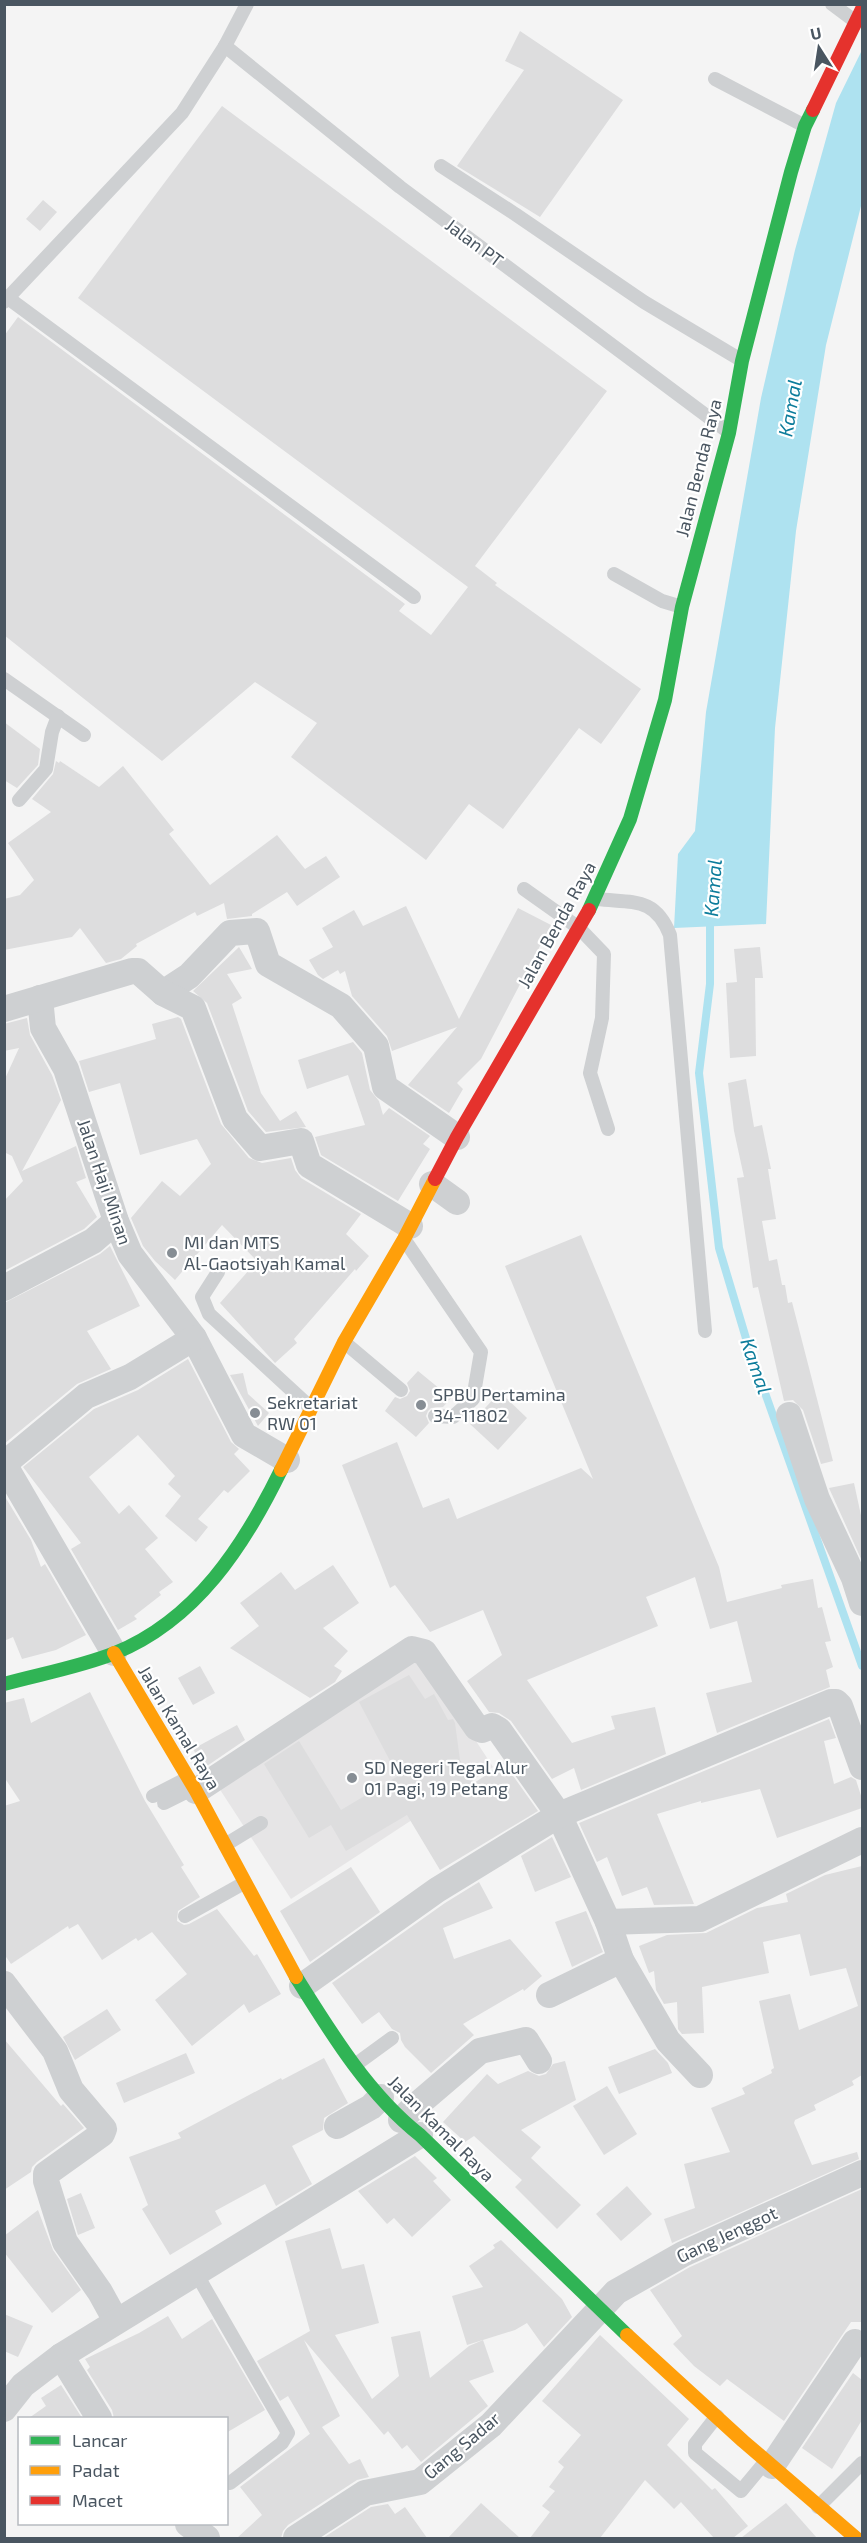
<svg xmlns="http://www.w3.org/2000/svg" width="867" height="2543" font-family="'Exo 2',sans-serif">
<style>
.education{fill:#e6e5e6}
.water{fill:#aee2f0}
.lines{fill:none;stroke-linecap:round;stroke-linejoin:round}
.stream{stroke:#aee2f0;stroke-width:8}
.building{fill:#ddddde}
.lane{stroke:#ced0d2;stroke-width:14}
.street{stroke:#ced0d2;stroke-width:26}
.fast{stroke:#30b455;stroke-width:14}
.slow{stroke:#ff9f0a;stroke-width:14}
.jam{stroke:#e5322d;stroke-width:14}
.poi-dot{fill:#868d94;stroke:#fff;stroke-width:2}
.labels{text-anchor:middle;stroke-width:4.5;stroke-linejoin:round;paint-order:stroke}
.street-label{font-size:18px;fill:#4a5661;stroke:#fff}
.poi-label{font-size:18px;fill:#4a5661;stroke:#fff;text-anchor:start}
.water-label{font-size:20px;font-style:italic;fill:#0c7c9b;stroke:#fff}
</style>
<rect width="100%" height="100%" fill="#f4f4f4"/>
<polygon class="education" points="419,1654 493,1767 291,1899 217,1785"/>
<polygon class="water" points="862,50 862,202 826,345 796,531 775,728 766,924 674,928 678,854 695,831 706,712 761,398 795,250 836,103"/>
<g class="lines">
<polyline class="stream" points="710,916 710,984 699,1073 719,1248 748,1345 862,1666"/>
</g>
<g class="building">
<polygon points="520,31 623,100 540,217 457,166 524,70 505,61"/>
<polygon points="222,106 607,391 475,566 497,583 495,585 641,689 601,744 579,728 503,829 469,804 426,860 291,757 317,723 255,682 162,761 4,635 4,336 18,317 405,604 399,611 431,635 468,587 78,298"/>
<polygon points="43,200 57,212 40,231 26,219"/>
<polygon points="4,722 40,749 38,765 17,788 4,780"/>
<polygon points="56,761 59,763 60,761 99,787 123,766 174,830 169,834 210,885 277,835 305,869 326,856 340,877 297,906 287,892 252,914 252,916 227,919 224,903 197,916 195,912 136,944 137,946 121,959 106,963 80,928 72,937 4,950 4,899 20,895 34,880 8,843 51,812 32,799 53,774"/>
<polygon points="406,906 459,1019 518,908 551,925 481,1059 457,1083 463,1089 449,1113 408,1085 457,1027 392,1051 387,1036 352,996 345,971 340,974 338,970 323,979 318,975 309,960 333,947 322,928 354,910 363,926"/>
<polygon points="239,947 252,969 227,974 242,998 232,1004 261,1093 280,1121 296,1111 306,1127 266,1132 248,1111 207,1003 193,991"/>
<polygon points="760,947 763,978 755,978 756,1056 730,1058 726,983 737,982 734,949"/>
<polygon points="178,1017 181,1019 221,1124 249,1158 262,1163 291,1158 295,1170 301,1178 361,1214 346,1234 369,1256 356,1271 355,1269 294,1339 297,1343 275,1363 220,1303 257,1261 222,1225 175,1280 155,1261 143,1246 131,1218 162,1181 180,1196 211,1164 197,1139 140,1155 120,1083 89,1092 79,1061 156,1039 152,1024"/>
<polygon points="27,1018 30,1035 52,1075 61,1100 22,1171 76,1146 86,1178 76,1182 97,1217 84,1229 4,1271 4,1201 23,1181 12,1156 4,1152 4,1081 19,1048 4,1051 4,1024"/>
<polygon points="353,1042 362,1053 370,1090 379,1101 383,1115 389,1108 430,1136 423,1144 430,1149 398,1201 321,1155 315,1137 365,1125 348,1075 307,1089 298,1060"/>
<polygon points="746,1079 754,1127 762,1125 771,1169 768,1169 776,1219 762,1221 769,1261 777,1259 782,1285 785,1285 788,1303 792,1302 833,1461 821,1464 803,1410 793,1400 784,1401 758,1287 753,1288 737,1178 744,1177 734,1131 728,1083"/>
<polygon points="581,1235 719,1567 727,1602 782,1588 781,1585 813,1579 818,1608 822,1607 831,1641 825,1642 833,1667 826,1670 830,1687 717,1733 706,1693 752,1682 737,1621 710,1629 695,1577 646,1597 658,1626 527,1680 572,1743 615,1729 611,1716 655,1707 666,1754 581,1790 574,1768 552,1779 511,1721 499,1713 489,1712 467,1681 502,1655 483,1610 430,1632 395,1585 390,1588 342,1465 397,1442 423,1508 449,1498 457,1519 581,1468 593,1479 505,1266"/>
<polygon points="110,1246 140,1306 87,1331 111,1369 77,1384 4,1444 4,1303 100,1254"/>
<polygon points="188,1359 231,1442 239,1449 234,1454 250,1471 228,1493 224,1490 198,1519 208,1527 196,1542 165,1516 181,1496 168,1484 175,1476 138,1435 89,1477 119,1514 129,1505 158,1538 145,1549 173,1582 159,1592 161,1595 134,1616 137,1619 118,1630 71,1549 81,1543 23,1467 94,1409 138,1390"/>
<polygon points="418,1371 451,1398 443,1407 431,1408 428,1411 426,1416 429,1423 416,1437 385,1411 395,1397 400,1399 407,1396 410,1391 407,1383"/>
<polygon points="243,1373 248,1394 269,1413 258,1426 230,1375"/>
<polygon points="500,1392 527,1418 498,1450 470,1424"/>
<polygon points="854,1483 862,1520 862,1561 829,1488"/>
<polygon points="4,1495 31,1540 41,1567 45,1564 86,1635 56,1650 22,1659 13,1637 4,1641"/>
<polygon points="333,1565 359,1603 323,1628 348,1651 334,1666 342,1671 335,1682 310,1698 230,1648 259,1626 240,1603 281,1572 295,1590"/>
<polygon points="200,1666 215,1693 193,1705 178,1678"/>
<polygon points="409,1675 425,1699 434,1694 448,1720 453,1719 455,1723 460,1760 474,1783 504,1763 538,1811 440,1870 407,1815 346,1851 331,1825 309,1838 264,1764 299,1741 341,1810 398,1776 359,1702"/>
<polygon points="90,1692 145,1801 184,1865 181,1867 200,1897 178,1911 177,1921 184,1925 189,1924 217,1909 254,1956 257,1954 281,1994 249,2013 244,2004 192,2046 155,2000 187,1974 152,1932 138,1941 136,1938 102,1960 78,1924 69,1929 68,1926 11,1964 4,1954 4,1806 20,1801 4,1777 4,1703 24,1698 31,1723"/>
<polygon points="829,1719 836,1738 824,1741 834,1784 851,1777 856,1780 862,1799 862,1808 777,1838 760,1789 701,1803 701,1801 657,1814 694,1904 654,1905 647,1887 622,1896 607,1857 597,1862 579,1823"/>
<polygon points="237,1725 245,1740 204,1768 193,1749"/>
<polygon points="552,1837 571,1877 535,1892 521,1856"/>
<polygon points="862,1866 862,2075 852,2081 854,2085 814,2105 816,2110 795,2120 794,2123 812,2165 857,2152 859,2159 672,2243 664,2219 695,2208 684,2164 730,2152 711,2108 745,2094 742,2088 772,2073 771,2070 774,2068 759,2001 790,1994 799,2030 858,2006 846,1968 810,1976 800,1934 763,1942 769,1973 702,1987 704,2033 682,2034 678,2029 677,2002 664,2004 656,1990 654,1971 649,1973 639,1946 667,1935 706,1933 757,1908 788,1902 786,1894 825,1875"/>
<polygon points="351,1867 380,1912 310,1962 280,1911"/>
<polygon points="479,1882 493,1908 443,1928 454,1959 510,1939 542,1976 524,1991 523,1989 463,2024 474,2035 431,2073 405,2047 401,2040 400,2033 392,2029 379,2012 362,2024 332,1983 445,1903"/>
<polygon points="586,1911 603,1952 572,1967 555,1922"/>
<polygon points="107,2009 121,2030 75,2060 63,2037"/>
<polygon points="4,2039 61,2106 63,2104 84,2128 37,2162 32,2167 31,2172 4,2190"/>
<polygon points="655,2049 668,2063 672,2073 619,2094 608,2067"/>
<polygon points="186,2053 195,2073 124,2103 116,2083"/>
<polygon points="324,2058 348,2103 324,2118 323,2130 292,2146 312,2184 276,2206 265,2184 215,2211 222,2224 170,2255 142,2209 148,2205 129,2157 181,2138 178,2133 281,2078 282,2080"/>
<polygon points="565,2061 576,2100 521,2130 541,2147 531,2158 581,2205 557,2229 515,2187 522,2180 474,2136 465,2142 443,2122 487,2074 498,2084 528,2071 539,2076 546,2074 553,2064"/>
<polygon points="607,2086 637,2134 604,2155 573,2106"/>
<polygon points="415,2156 437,2178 433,2181 451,2200 412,2237 394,2218 387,2224 358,2191"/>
<polygon points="627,2186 652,2214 621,2241 596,2214"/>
<polygon points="862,2189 862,2322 851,2322 784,2421 727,2379 720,2386 694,2366 673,2344 682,2336 650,2290 690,2267"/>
<polygon points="81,2193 95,2228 78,2235 67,2199"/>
<polygon points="38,2210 53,2250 81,2290 52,2313 4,2252 4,2236"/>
<polygon points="330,2228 342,2269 364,2264 379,2323 335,2335 372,2399 399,2376 391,2337 420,2331 430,2378 469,2346 483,2340 494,2372 469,2381 488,2406 421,2462 407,2445 402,2449 388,2431 384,2435 304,2340 340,2416 322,2427 349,2464 360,2459 369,2477 357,2480 288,2525 283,2531 281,2538 237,2538 262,2515 240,2487 315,2430 310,2434 288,2396 280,2401 257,2361 310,2331 285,2241"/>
<polygon points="501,2240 562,2299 572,2317 544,2347 527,2323 515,2330 467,2345 452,2296 483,2287 469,2266 495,2248 493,2245"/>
<polygon points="4,2314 33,2326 18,2357 4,2351"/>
<polygon points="168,2316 182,2339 212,2319 265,2410 226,2433 226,2418 114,2418 112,2410 87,2370 90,2367 85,2359 139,2333"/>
<polygon points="600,2335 689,2419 667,2445 712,2490 715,2488 748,2526 733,2538 714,2538 681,2502 674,2509 645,2480 600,2538 530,2538 550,2512 542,2506 555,2491 549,2487 564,2467 558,2462 581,2435 542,2401"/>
<polygon points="853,2373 862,2380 862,2420 832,2469 802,2448"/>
<polygon points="61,2385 82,2418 29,2418 46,2406 41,2398"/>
<polygon points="481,2503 520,2538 448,2538"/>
<polygon points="786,2503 817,2538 741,2538"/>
<polygon points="388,2504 395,2514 405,2507 427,2538 323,2538 371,2507"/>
</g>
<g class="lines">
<g class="lane">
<polyline points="832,4 856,22"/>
<polyline points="225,46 400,187 727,431"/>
<polyline points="715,79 805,126"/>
<polyline points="441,166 515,214 644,302 741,360"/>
<polyline points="8,298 414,597"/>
<polyline points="4,302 182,113 225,46 247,4"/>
<polyline points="614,574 662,601 682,607"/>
<polyline points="4,679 84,735"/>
<polyline points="19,800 46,769 52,732 58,716"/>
<polyline points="524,889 579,928 604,954 602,1018 590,1073 608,1129"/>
<path d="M597,899c37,4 58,-2 73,36l35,396"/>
<polyline points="404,1239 481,1352 473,1399 453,1417 435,1416"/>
<polyline points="218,1272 202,1297 209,1314 311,1408"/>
<polyline points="344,1342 401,1390"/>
<polyline points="153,1796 188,1778"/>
<polyline points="164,1803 194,1788"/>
<polyline points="225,1845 261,1823"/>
<polyline points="185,1916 244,1883"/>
<polyline points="355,2065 392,2038"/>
<polyline points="196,2273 288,2433 282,2443 230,2483"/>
<polyline points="717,2416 695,2444 695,2453 741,2491 766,2461"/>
<polyline points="818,2507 862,2463"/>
</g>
<g class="street">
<polyline points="163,993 189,976 230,933 257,931 268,964 341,1006 376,1046 385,1087 457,1137"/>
<polyline points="40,998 43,1028 66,1069 116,1221 130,1254 194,1338 244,1435 287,1460"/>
<polyline points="4,1009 132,971 138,971 163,993 193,1008 235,1119 260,1148 301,1141 309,1165 410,1226"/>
<polyline points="432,1184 457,1202"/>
<polyline points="4,1288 93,1241 116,1221"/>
<polyline points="789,1415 817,1499 854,1578 862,1603"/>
<polyline points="114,1653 4,1464 86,1396 130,1377 194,1338"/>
<polyline points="196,1791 412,1649 424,1652 477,1728 482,1730 492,1726 499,1730 559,1815 608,1922 621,1960 668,2041 700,2075"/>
<polyline points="608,1922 700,1919 862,1840"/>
<polyline points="4,1984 55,2051 71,2090 104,2129 102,2134 46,2174 46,2181 65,2242 100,2292 116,2321"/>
<polyline points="302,1986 437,1890 559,1815 831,1702 836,1702 840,1706 862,1767"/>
<polyline points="549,1995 621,1960"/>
<polyline points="401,2120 411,2110 480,2051 526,2040 539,2061"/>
<polyline points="337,2126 371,2107 381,2097"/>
<polyline points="61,2356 99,2418"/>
<polyline points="4,2409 23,2385 61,2356 420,2135"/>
<polyline points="772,2466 855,2342"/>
<polyline points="188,2524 207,2538"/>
<polyline points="296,2538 365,2493 420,2482 491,2425 616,2292 683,2254 862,2173"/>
</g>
<g class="fast">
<polyline points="589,910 630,819 665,700 682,607 729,433 742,361 791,172 805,126 813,110"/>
<path d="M4,1684c36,-10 76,-17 111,-31 81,-33 129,-107 166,-183"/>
<path d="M296,1977c35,56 72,117 124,158l207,200"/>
</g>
<g class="slow">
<polyline points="281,1470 344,1342 404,1239 435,1179"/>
<polyline points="114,1653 196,1791 296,1977"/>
<polyline points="627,2335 743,2441 856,2538"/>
</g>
<g class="jam">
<polyline points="813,110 862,9"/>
<polyline points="435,1179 457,1137 589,910"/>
</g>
</g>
<g class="poi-dot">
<circle cx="172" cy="1253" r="6"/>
<circle cx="421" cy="1405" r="6"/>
<circle cx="255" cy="1413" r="6"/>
<circle cx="352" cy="1778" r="6"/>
</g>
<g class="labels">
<g class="street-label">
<text transform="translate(474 243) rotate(37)" y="6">Jalan PT</text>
<text transform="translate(699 468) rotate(-76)" y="6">Jalan Benda Raya</text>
<text transform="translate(557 925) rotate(-61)" y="6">Jalan Benda Raya</text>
<text transform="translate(104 1182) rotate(71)" y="6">Jalan Haji Minan</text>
<text transform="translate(179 1728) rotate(59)" y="6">Jalan Kamal Raya</text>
<text transform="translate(441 2129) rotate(45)" y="6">Jalan Kamal Raya</text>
<text transform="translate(727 2235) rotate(-25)" y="6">Gang Jenggot</text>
<text transform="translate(462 2446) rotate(-40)" y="6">Gang Sadar</text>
</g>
<g class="poi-label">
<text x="184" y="1249">MI dan MTS<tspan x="184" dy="21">Al-Gaotsiyah Kamal</tspan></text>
<text x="433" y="1401">SPBU Pertamina<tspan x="433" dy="21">34-11802</tspan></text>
<text x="267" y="1409">Sekretariat<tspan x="267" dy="21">RW 01</tspan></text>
<text x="364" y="1774">SD Negeri Tegal Alur<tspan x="364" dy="21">01 Pagi, 19 Petang</tspan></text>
</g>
<g class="water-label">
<text transform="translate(790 408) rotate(-80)" y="7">Kamal</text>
<text transform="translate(713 888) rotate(-86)" y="7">Kamal</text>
<text transform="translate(756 1366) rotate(71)" y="7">Kamal</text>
</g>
</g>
<rect width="867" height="2543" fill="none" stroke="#4a5661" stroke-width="12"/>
<rect x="18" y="2417" width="210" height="108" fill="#ffffff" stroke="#b7bbc0" stroke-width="1.5"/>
<rect x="30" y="2436" width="30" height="9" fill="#30b455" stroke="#b7bbc0" stroke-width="1.5"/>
<text x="72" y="2447" font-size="18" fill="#4a5661">Lancar</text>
<rect x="30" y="2466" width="30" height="9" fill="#ff9f0a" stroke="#b7bbc0" stroke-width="1.5"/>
<text x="72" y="2477" font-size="18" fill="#4a5661">Padat</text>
<rect x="30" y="2496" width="30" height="9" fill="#e5322d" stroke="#b7bbc0" stroke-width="1.5"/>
<text x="72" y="2507" font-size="18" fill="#4a5661">Macet</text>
<g transform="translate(819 48) rotate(348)" stroke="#ffffff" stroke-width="4.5" paint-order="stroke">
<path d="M0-4.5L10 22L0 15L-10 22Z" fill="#4a5661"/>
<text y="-9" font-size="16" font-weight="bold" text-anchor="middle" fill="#4a5661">U</text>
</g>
</svg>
